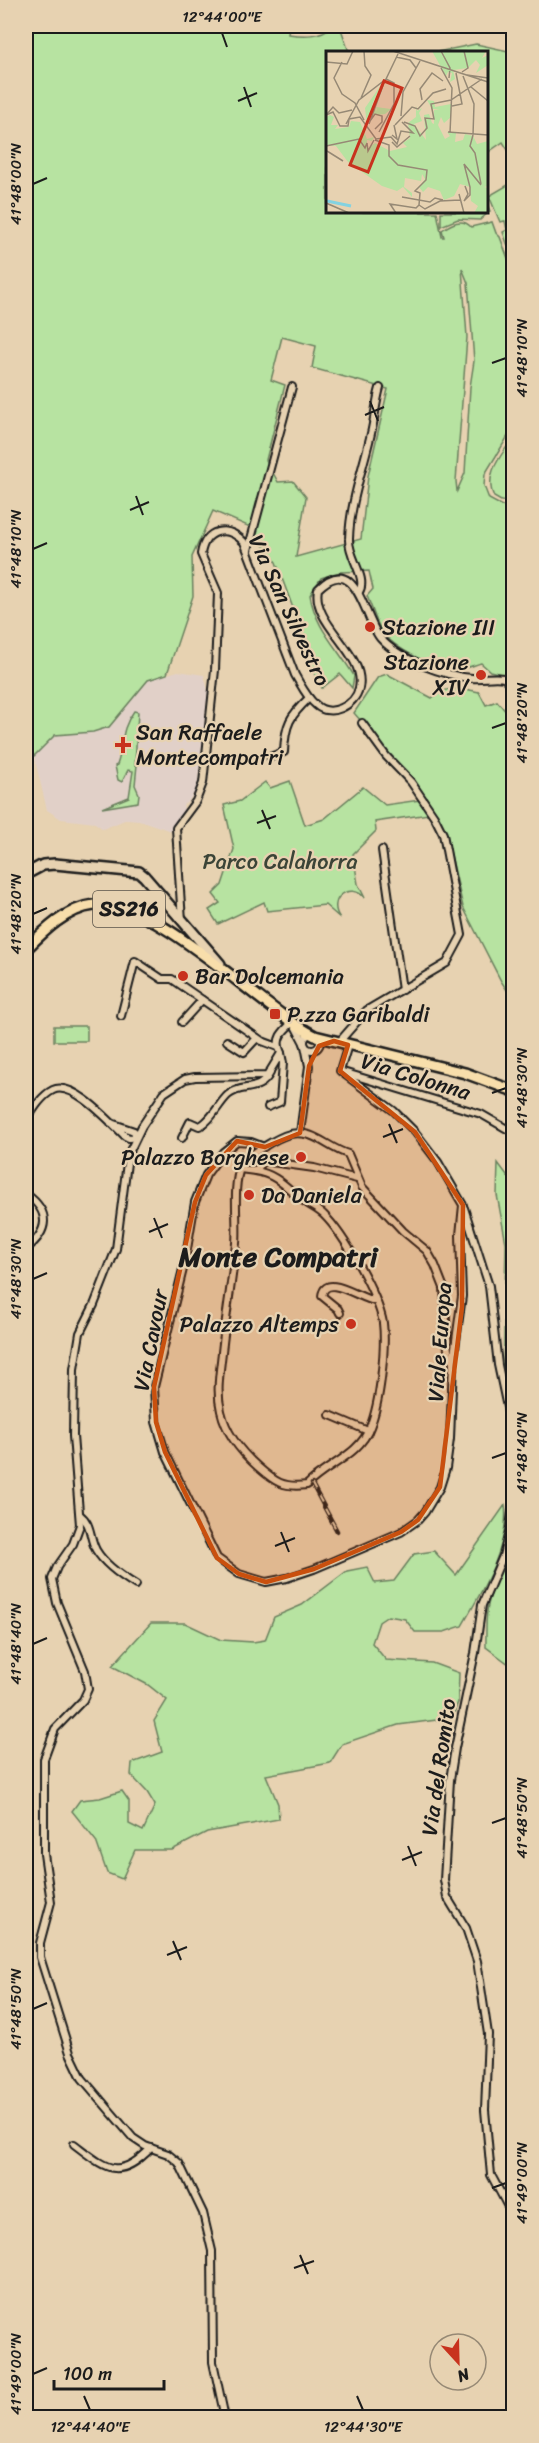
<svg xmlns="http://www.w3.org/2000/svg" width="539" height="2443" font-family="Sriracha,sans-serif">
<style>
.built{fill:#e1d0c8}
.green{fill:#b7e3a1;stroke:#6a805e;stroke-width:1.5;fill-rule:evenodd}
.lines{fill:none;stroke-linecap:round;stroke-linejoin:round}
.street-casing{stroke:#1c1c1c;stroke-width:10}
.secondary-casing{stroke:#1c1c1c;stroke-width:14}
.primary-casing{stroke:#1c1c1c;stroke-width:14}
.street{stroke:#e7d2b1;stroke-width:6}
.secondary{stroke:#e7d2b1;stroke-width:9}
.primary{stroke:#f8deab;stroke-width:9}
.rail-casing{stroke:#1c1c1c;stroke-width:4.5}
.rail{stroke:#e7d2b1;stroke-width:2;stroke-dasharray:7;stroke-linecap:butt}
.marked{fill:#c9500e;fill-opacity:0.2;stroke:#c9500e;stroke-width:4.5;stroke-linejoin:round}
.ticks{fill:none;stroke:#1c1c1c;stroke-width:2}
.poi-dot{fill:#c8321e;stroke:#e7d2b1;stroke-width:2}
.labels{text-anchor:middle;stroke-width:4.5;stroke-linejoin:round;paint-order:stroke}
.shield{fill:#e7d2b1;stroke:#595349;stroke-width:1.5}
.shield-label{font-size:21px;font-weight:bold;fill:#1c1c1c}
.street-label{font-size:22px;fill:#1c1c1c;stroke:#e7d2b1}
.poi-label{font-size:22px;fill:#1c1c1c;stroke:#e7d2b1;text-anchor:start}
.park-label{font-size:22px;fill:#3b4437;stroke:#e7d2b1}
.district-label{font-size:28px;font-weight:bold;fill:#1c1c1c;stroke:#e7d2b1}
.inset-river{fill:none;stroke:#83d2e1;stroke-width:3}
.inset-road{fill:none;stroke:#968975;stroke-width:1.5}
.view{fill:#c8321e;fill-opacity:0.15;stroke:#c8321e;stroke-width:3}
.inset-edge{fill:none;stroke:#1c1c1c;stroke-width:3}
.neatline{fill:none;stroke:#1c1c1c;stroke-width:2}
.ticks-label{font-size:15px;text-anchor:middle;fill:#1c1c1c}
</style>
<rect width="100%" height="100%" fill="#e7d2b1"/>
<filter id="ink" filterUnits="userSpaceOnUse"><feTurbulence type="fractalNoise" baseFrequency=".0167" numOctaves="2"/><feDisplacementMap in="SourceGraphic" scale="12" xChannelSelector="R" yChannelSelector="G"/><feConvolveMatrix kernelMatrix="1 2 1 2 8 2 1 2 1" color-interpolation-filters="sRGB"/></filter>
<g filter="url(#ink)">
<polygon class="built" points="178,671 204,675 208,691 197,789 188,802 183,805 184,810 171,831 139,820 127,819 103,829 95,823 61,819 47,810 34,756 55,735 93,732 109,727 148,680"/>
<g class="green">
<path d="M26,26h263l-1,8c15,2 33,3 44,-8h8l9,26h-21v160h109l5,25h2l-2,-7c9,-6 20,-13 29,-3l21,-5 4,11 4,4 13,35v156l-28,46 -1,12 5,13 13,7h11v182l-8,-13 -15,-4 -9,-8c-7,2 -15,6 -22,6 -23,1 -66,-20 -78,-39 -6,-10 -9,-23 -14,-34l6,-7 -4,-18 -29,1 -19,6 -11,17c5,33 28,53 44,81l-2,12 -12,-14 -18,14 -15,-28 -14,-52 -17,-46 -28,-36 -35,-15 -21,46 1,39 -26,78 -19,6 -39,47 -16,5 -38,3 -21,21 -8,-12zM462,268l6,15 6,78 -4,26 -5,86 -8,18 -1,-10 11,-144zM282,337l34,9 -4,22 76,21 -20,87 -7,63 -65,18 10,-60 -13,-16 -15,1 -12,-22 19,-75 -14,-5z"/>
<polygon points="476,44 513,52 513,158 503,142 487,153 486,52 437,52"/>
<polygon points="513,182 513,260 503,232 507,230 505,221 500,222 489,196"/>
<polygon points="487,204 490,211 480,220 458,219 441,226 441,212 486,212"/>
<path d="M513,438v58l-3,2 3,1v3l-12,-1 -7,-4c-11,-22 7,-41 19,-59z"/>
<path d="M387,674l45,24c15,-13 30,-10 47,-6l7,13 11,-4 16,19v279l-12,-18 -38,-74 -17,-74 -32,-51 -60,-69 24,-36z"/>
<path d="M134,711l4,1 -3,53h2l-2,20 4,9 -1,8 -36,6 27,-11 4,-26 -5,-1 -6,12 -4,-2 -3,-14 2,-1c8,-22 2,-33 17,-54z"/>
<path d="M290,781l15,44 19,-6 39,-32 22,18 35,-5 9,14 -54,8 1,9 -23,23 5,30 7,14c-15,-17 -39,1 -25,20l-15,-13 -58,6 -3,-9 -46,22 -9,-14 11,-7 -7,-9 9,-9 12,-36 -10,-44 16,-4 25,-19 5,6z"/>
<rect x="54" y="1026" width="33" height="15"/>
<polygon points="498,1163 513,1183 513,1382 503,1375 506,1243 497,1195"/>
<path d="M505,1505c5,41 -23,86 -43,121l-18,6h-29l-10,-13 -17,-3 -9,6 -7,21 14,17 46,3 27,10 -1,29 -6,16 -54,7 -56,19 -12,19 -64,12 12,29 1,15 -72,13 -35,18h-37l-13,29 -15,-6 -11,-32 -24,-30 8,-11 20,-2 22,-7 7,10v23l14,7 12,-26 -8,-13 -16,-17 1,-12 30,-11 -8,-31 13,-21 -19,-15 -36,-19 39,-43h34l36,17 32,2 12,-2 9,-23 28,-12 45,-34 20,-4 8,16 19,-2 20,-27 20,-3 22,24z"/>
<path d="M513,1540v127l-27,-20c0,-19 -1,-36 5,-53 6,-19 19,-34 22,-54z"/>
</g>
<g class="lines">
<g class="street-casing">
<g id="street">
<polyline points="248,550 292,387"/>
<path d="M359,592c9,-14 -11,-35 -10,-53 1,-37 15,-73 23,-110 3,-14 4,-27 8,-41"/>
<path d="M270,757l14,-5c1,-28 6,-36 25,-54"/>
<polyline points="382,850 402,990"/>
<path d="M182,921l-6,-93 20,-27 7,-18 12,-113 3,-77 -17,-39c4,-25 26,-30 43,-12l51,133c6,10 12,23 21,30 14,13 39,1 43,-17 8,-34 -48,-64 -41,-99 39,-39 46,32 63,50 19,21 64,37 91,39 11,1 22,-2 32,0l5,5 5,16"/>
<polyline points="121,1016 135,961 162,979 172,979 262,1041 278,1047"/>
<polyline points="182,1022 202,1000"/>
<circle cx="312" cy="1042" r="8"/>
<polyline points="227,1041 244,1052 257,1038"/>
<polyline points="339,1042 367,1010 447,963 462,935 443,834 434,816 411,782 386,756 362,723"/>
<polyline points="343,1072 481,1114 514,1133"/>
<polyline points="268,1107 280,1102 283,1063 281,1053"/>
<path d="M26,1121c7,-11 15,-25 27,-31 20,-10 58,33 72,46l4,2 7,-1 -2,-6 -23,-8"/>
<polyline points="300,1133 309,1066 305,1046"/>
<path d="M182,1138l8,-16 9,4c11,-3 20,-23 29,-31 14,-12 31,-1 42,-22"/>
<polyline points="264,1147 251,1142 237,1141 223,1152 206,1175 195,1202 185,1261 154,1387 156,1422 165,1452 217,1558 239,1574 266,1582 287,1578 314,1569 401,1532 418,1520 425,1512 440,1487 446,1468 450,1439 453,1363 462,1296 460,1235 463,1205 438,1162 415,1132 394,1111 340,1071 348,1045"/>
<polyline points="240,1169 255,1171 264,1161 314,1168 357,1179"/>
<path d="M255,1171c21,3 31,16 46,28 7,6 16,9 23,16 20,20 54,79 59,108 3,26 -3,80 -13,104 -10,28 -44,38 -63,58 -24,3 -32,-3 -49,-18 -17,-15 -32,-34 -37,-56 -5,-20 -1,-39 1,-59 4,-37 10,-72 14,-109 2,-22 -4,-58 5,-77 6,-11 37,-29 49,-32 24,-5 37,14 58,20l14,33 41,44 24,20 8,14 9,23 4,63 5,12"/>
<path d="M26,1194c25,18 23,37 0,55"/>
<polyline points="464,1208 489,1286 498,1365 509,1417 514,1462"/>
<path d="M340,1313l-2,-4 -16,-13c3,-24 38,3 53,5"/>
<polyline points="330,1415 368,1431"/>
<polyline points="514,1495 510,1528 503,1556 482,1605 475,1653 455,1748 450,1780 444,1880 447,1897 466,1928 477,1961 488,2034 485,2110 491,2175 514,2218"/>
<path d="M80,1515c12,9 9,22 16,35 9,15 25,26 40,35"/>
<path d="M74,2144c32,24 44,38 77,4"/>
<path d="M225,2418l-12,-56 -1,-111 -9,-38 -24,-50 -11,-9 -23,-8 -12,-8 -51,-60 -12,-25 -30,-96v-14l11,-41 -7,-48v-95l11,-30 28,-29 5,-11 -3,-18 -28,-68 -5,-24 5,-12 16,-23 7,-19 -7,-89 1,-67 6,-36 14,-28 22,-56 12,-94 14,-29 22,-33 21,-14 10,-2 72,-1 14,-23c-7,-14 2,-22 12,-31l11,21"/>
</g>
</g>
<g class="secondary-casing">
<polyline id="secondary" points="26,874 43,865 55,864 139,872 144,876 220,964"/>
</g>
<g class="primary-casing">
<path id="primary" d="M26,949c18,-18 41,-41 68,-44 62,-8 164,102 221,131l150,37 49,18"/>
</g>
<use href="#street" class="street"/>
<use href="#secondary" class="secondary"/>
<use href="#primary" class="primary"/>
<g class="rail-casing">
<polyline id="rail" points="312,1484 337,1531"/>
</g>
<use href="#rail" class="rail"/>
</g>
</g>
<path class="marked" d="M334,1041l14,4 -8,26 75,61 48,73 -1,102 -22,180 -22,33 -17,12 -87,37 -48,13 -27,-8 -22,-16 -52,-106 -9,-30 -2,-35 41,-185 11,-27 31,-34 28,6 35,-14 9,-67 10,-20z"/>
<path class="ticks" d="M222,33l5,14M244,87l7,20M238,101l19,-8M33,184l14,-6M492,363l14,-5M370,401l8,20M365,415l19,-8M136,496l7,19M130,510l19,-8M33,549l14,-6M492,728l14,-5M262,810l8,19M257,823l19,-7M33,914l14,-6M492,1093l14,-5M389,1124l8,19M383,1137l20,-8M154,1218l8,20M149,1232l19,-8M33,1279l14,-6M492,1458l14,-5M281,1532l8,20M275,1546l20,-8M33,1644l14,-6M492,1823l14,-5M408,1846l8,20M402,1860l20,-8M173,1941l8,19M167,1955l20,-8M33,2009l14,-6M492,2188l14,-5M300,2255l8,19M294,2268l20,-7M33,2374l14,-6M84,2396l6,14M357,2396l6,14"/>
<g class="poi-dot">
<circle cx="370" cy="627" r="6"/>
<circle cx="481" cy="675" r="6"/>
<path d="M120 736h6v6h6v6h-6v6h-6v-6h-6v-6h6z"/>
<circle cx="183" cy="976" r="6"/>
<rect x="269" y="1008" width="12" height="12" rx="3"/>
<circle cx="301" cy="1157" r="6"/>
<circle cx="249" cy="1195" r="6"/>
<circle cx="351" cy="1324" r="6"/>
</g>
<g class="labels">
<rect class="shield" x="93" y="891" width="72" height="36" rx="4.5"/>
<g class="shield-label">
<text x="129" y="916">SS216</text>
</g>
<g class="street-label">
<text transform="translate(290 610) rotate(65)" y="8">Via San Silvestro</text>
<text transform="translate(416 1076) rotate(17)" y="8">Via Colonna</text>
<text transform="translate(150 1340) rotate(-79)" y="8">Via Cavour</text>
<text transform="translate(439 1342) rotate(-86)" y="8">Viale Europa</text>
<text transform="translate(438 1767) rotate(-82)" y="8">Via del Romito</text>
</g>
<g class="poi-label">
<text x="382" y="635">Stazione III</text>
<text x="469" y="670" text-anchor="end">Stazione<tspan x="469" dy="25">XIV</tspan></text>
<text x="136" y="740">San Raffaele<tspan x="136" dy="25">Montecompatri</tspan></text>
<text x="195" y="984">Bar Dolcemania</text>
<text x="287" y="1022">P.zza Garibaldi</text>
<text x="289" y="1165" text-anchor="end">Palazzo Borghese</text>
<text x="261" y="1203">Da Daniela</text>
<text x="339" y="1332" text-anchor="end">Palazzo Altemps</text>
</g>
<g class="park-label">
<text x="280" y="869">Parco Calahorra</text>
</g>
<g class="district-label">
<text x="278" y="1266">Monte Compatri</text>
</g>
</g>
<g transform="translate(326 51)">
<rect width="162" height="162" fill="#e7d2b1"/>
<path d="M106,0h54l-4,7 6,-3v10l-12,8 4,-8 -4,-5 -8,8 -15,2 2,9 -5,3 2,-9 -4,-1 -2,4zM55,34l-9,20 5,6 -1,-4 15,2 -6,5 -16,2 -2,9 -2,-17zM101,49l7,1 1,6 16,-3v13l-7,6 -3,-6 -3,8 7,14 5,-3 -3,-4 9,1 -1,9 8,-2 2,-6 8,2 4,8 11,-3v45l-4,1 4,1v25h-14l4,-7 -7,-5 -1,-14 -10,-3 -6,12 -10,4 -4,-9 -12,-4 -5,5 -4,-5 6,-8 -3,-5 -1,7 -16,-3 -1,9 8,6v4l-9,-10 -6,4 -15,-5 -34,-24 -12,-16 -10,-1v-28l4,-2 4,2 -3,8h7l-3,4 14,-2 2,-6 9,1 7,17 7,-2 -2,4 -5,-1v9l8,-6 15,8 17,-4 -4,-4 7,-5 -2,-15 8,-6v-11l1,5 5,-3 -3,5 3,8 -8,3 12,16 -2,-25 5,-1 3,9 2,1v-14l6,-1h-8z" fill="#b7e3a1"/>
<path class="inset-river" d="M1,150l24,5"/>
<path class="inset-road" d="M67,0l95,31M115,0l9,17 -1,10M70,6l14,3 6,8M0,11l21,2 6,-13M16,11l-8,16 8,16 13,9 9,17M115,17l11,20 -2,45M136,21l6,-4 -4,-17M141,24l21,3M137,25l11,28 -1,31M145,36l17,14M35,47l10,-23 -6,-9 -1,-15M96,49l-2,-11 12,-16 11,8M126,55l10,-2 -6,-31M1,63l6,-7 6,6 13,-3M0,64l7,-3 7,14h8l1,-7 11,-2 16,22 15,-2 6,7 4,-13 12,2 -11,-11M75,65l2,-24 17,-31M44,70l5,-7 7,2v6l-7,7M78,71l11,4 5,10 7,-8 -2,-10 9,1 -3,-15 20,-4 31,-21M20,73l13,-24 27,-21 12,-25M43,73l16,-44M69,74l17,-18 6,2 15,-16 13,-4M53,81l15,-28v-21l-8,-4M122,81l40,3M66,84l5,4 -3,-14M147,84l-3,11 5,7 6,31M49,89l14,5v11l9,9 29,5 -1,10 -11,11 5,2 -1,12M66,91l5,5 13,-11M0,95l33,-7 6,9 2,-5 1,8 6,-11M1,100l16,10M139,135l3,8 -4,7 6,-6v-8l-6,-23 17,21M133,143l5,19M76,146l28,5 5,-4 8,2M0,152l23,10M93,154l6,4 15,-8 20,-1M70,162l-6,-9 26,4 3,-3"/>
<path class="view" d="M58,30l18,7 -34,84 -18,-7z"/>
<rect width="162" height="162" class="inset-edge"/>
</g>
<rect width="539" height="2443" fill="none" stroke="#e7d2b1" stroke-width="66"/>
<g transform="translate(458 2362) rotate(158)"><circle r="28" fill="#e7d2b1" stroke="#968975" stroke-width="1.5"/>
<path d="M0-4.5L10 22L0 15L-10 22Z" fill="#c8321e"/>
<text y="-9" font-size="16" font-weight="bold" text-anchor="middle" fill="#1c1c1c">N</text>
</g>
<path d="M54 2380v9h110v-9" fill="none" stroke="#1c1c1c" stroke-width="3"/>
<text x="63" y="2380" font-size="18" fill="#1c1c1c" stroke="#e7d2b1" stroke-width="4.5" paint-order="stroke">100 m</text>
<rect x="33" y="33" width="473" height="2377" class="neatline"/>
<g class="ticks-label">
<text x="222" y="22">12°44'00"E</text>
<text transform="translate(16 184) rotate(-90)" y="5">41°48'00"N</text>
<text transform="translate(522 358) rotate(-90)" y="5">41°48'10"N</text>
<text transform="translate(16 549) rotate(-90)" y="5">41°48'10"N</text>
<text transform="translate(522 723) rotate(-90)" y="5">41°48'20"N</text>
<text transform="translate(16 914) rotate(-90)" y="5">41°48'20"N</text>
<text transform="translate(522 1088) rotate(-90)" y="5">41°48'30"N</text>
<text transform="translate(16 1279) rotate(-90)" y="5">41°48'30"N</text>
<text transform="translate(522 1453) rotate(-90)" y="5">41°48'40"N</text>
<text transform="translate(16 1644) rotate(-90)" y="5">41°48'40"N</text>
<text transform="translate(522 1818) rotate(-90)" y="5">41°48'50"N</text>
<text transform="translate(16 2009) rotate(-90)" y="5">41°48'50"N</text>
<text transform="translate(522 2183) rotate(-90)" y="5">41°49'00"N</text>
<text transform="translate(16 2374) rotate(-90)" y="5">41°49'00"N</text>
<text x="90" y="2432">12°44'40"E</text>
<text x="363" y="2432">12°44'30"E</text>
</g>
</svg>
